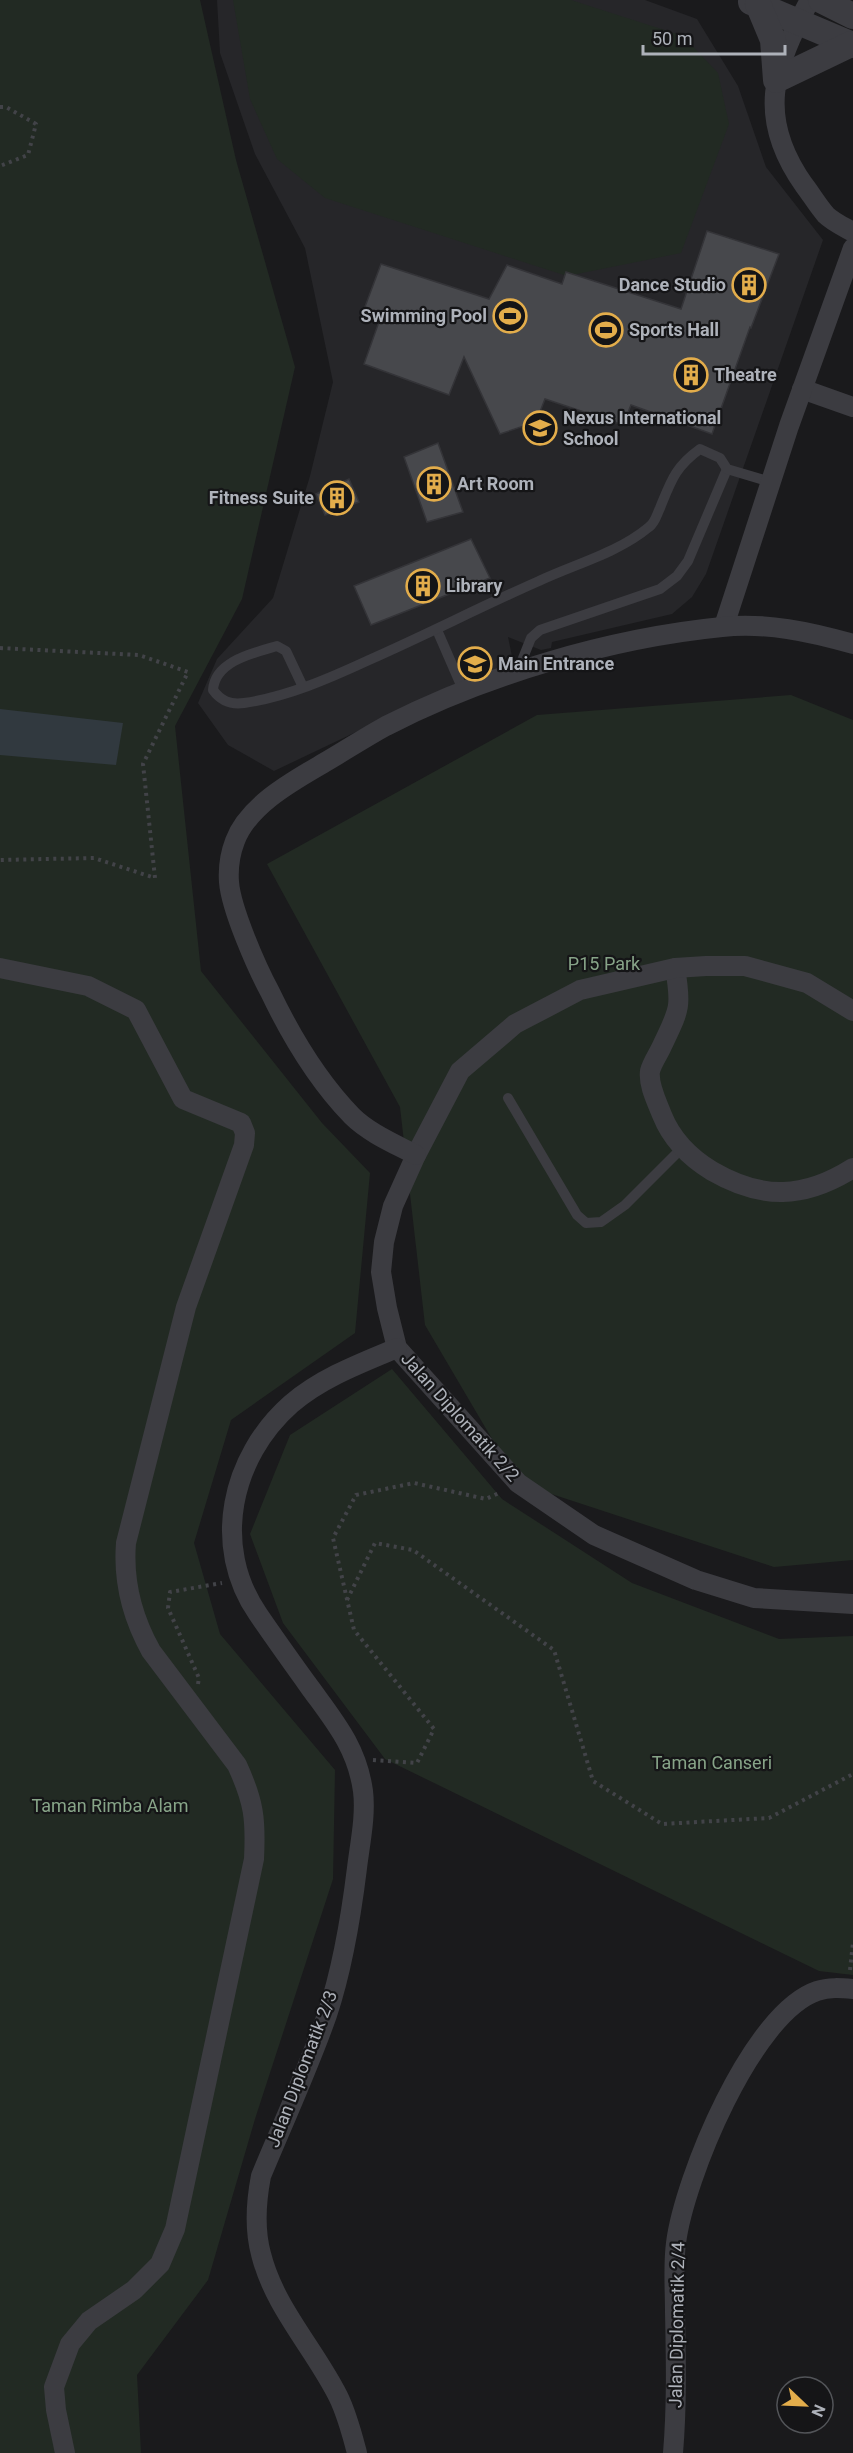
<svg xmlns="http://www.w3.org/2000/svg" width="853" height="2453" font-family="Roboto,sans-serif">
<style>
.built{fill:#262629}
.green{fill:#222a23}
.water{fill:#31393f}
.building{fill:#47484c;stroke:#343438;stroke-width:1.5}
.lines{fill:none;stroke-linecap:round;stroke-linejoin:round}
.path{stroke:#424348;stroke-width:4;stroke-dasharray:3 4.5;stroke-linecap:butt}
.service{stroke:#3c3c41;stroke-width:10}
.minor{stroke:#3c3c41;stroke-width:20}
.tertiary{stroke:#3c3c41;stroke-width:26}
.labels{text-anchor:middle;stroke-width:4.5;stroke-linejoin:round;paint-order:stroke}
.poi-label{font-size:18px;font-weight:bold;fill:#aeb2ba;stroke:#151517;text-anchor:start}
.park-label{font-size:18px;fill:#87a488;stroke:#151517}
.street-label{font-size:18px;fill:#aeb2ba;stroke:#151517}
</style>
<rect width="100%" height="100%" fill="#1a1a1c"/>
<polygon class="built" points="217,0 645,0 697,19 738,86 766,167 823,240 706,574 692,597 672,614 552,642 551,648 541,650 508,637 513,661 419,702 274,771 228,745 198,703 217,659 273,598 310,476 333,382 305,248 255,154 220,53"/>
<g class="green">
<polygon points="0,0 200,0 236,160 295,367 242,599 175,726 201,971 322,1123 370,1173 355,1333 231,1420 194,1543 220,1634 335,1770 333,1879 255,2119 208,2280 137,2375 141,2453 0,2453"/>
<polygon points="233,0 571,0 683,36 718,73 729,124 681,253 567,276 325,198 277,159 250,99"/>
<polygon points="791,695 853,720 853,1560 774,1567 518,1483 425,1325 400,1107 267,864 537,715"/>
<polygon points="392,1369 502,1499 632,1583 779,1639 853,1636 853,1975 819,1971 385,1759 283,1623 250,1534 290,1435"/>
</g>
<polygon class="water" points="0,709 123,723 116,765 0,755"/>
<g class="building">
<polygon points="707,231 779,254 751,328 750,327 712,434 631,405 623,425 545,399 536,422 500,434 464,357 449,395 364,364 380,319 363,312 381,264 489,299 507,265 562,284 566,272 681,309"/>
<polygon points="438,443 463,512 427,522 404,457"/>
<polygon points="349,479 359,502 325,515 316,494"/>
<polygon points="471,539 490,578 371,625 354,586"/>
</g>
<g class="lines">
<g class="path">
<polyline points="0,107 6,107 36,124 28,155 0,166"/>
<polyline points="0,648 139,655 188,672 143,764 155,878 94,858 0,860"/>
<polyline points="347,1600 375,1543 413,1550 554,1650 593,1781 662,1824 769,1818 853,1774"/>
<polyline points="198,1684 199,1678 168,1608 170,1592 222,1583"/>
<polyline points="373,1760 417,1763 434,1729 354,1630 333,1538 356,1495 414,1483 486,1499 501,1492"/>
<polyline points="850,1970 853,1942"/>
</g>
<g class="service">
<polyline points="437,630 464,692"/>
<polyline points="517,673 531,638 540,630 660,589 677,576 688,561 727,469"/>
<path d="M303,687l-17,-36 -9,-5c-24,7 -62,15 -64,44 8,11 17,15 31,13 43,-6 86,-25 125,-43 57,-25 113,-54 170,-79 36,-17 79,-28 110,-54 6,-4 8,-13 11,-19 11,-27 15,-41 40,-59l20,9 7,11 44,13"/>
<polyline points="508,1098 577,1215 586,1223 601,1222 625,1205 681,1149"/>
</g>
<g class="minor">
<path d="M810,0c-37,68 -54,117 -6,185 7,9 14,21 22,30 7,7 18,12 27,17"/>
<polyline points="802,389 853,407"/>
<polyline points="724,626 789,426 853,248"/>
<path d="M0,968l88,18 48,24 47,89 58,24 4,10 -1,12 -58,162 -60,236c-3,38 6,74 25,108l86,114c17,37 19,54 17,94l-79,370 -15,35 -26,26 -45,31 -19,23 -16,43 2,23 9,43"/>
<path d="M675,968c7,40 4,42 -13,78 -3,7 -10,17 -12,25 -2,14 7,31 12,44 10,25 27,42 50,56 50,29 92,28 141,-3"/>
<polyline points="853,1011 807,983 745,966 706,966 675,968 580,990 515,1024 460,1071 416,1155 393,1206 384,1242 381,1272 387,1308 397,1348 518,1483 594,1535 696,1580 754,1598 853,1604"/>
<path d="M416,1155c-21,-11 -47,-22 -64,-39 -34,-35 -61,-80 -82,-124 -13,-24 -39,-83 -41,-110 -1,-14 1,-28 6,-41 13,-35 56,-59 87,-77 21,-12 42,-26 64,-38 99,-51 225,-88 336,-99 43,-5 89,5 131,17"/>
<path d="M357,2453c-5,-19 -10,-39 -19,-57 -24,-48 -64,-89 -77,-142 -7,-26 -5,-52 0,-78 22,-53 47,-107 66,-161 16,-48 24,-98 30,-147 3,-25 9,-52 6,-77 -6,-43 -28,-69 -52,-102 -18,-25 -36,-50 -53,-75 -47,-68 -27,-157 33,-210 30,-26 70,-41 106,-56"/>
<path d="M673,2453c4,-47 3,-94 2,-141 0,-23 -2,-47 1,-69 8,-64 76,-230 141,-252 12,-4 24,-3 36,-2"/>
</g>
<g class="tertiary">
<polyline points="821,0 853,16"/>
<polyline points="751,2 853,45"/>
<polyline points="758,4 773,40 776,80 851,44"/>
</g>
</g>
<defs>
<g id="building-ring" transform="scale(1.725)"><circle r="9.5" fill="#151517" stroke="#e3ad4b" stroke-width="1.5"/><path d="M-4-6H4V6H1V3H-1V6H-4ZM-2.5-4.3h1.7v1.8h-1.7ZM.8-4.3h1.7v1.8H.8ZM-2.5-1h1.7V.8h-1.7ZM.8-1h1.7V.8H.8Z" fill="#e3ad4b"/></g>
<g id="stadium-ring" transform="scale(1.725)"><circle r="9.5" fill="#151517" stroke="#e3ad4b" stroke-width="1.5"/><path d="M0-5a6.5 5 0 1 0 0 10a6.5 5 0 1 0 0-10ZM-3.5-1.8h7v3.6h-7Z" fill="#e3ad4b"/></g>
<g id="school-ring" transform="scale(1.725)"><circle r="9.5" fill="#151517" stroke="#e3ad4b" stroke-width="1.5"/><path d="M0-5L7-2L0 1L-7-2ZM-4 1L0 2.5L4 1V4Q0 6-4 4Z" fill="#e3ad4b"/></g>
</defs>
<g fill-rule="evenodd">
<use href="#building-ring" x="749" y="285"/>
<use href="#stadium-ring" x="510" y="316"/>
<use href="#stadium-ring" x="606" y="330"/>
<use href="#building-ring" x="691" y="375"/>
<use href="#school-ring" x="540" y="428"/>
<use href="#building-ring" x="434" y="484"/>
<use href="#building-ring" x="337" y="498"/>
<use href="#building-ring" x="423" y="586"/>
<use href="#school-ring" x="475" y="664"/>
</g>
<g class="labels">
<g class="poi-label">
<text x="726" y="291" text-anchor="end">Dance Studio</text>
<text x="487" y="322" text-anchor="end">Swimming Pool</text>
<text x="629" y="336">Sports Hall</text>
<text x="714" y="381">Theatre</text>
<text x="563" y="424">Nexus International<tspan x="563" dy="21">School</tspan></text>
<text x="457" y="490">Art Room</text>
<text x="314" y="504" text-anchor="end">Fitness Suite</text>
<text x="446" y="592">Library</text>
<text x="498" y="670">Main Entrance</text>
</g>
<g class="park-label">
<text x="604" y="970">P15 Park</text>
<text x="712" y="1769">Taman Canseri</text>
<text x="110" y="1812">Taman Rimba Alam</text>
</g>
<g class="street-label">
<text transform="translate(460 1417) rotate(48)" y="6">Jalan Diplomatik 2/2</text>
<text transform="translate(302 2069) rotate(-69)" y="6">Jalan Diplomatik 2/3</text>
<text transform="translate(677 2325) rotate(-89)" y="6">Jalan Diplomatik 2/4</text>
</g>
</g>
<g transform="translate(805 2405) rotate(113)"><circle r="28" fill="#151517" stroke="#525458" stroke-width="1.5"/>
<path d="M0-4.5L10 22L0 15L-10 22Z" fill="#e3ad4b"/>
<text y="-9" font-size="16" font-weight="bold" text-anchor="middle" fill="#aeb2ba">N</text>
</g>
<path d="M643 45v9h142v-9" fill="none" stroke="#aeb2ba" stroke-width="3"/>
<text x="652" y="45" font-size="18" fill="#aeb2ba" stroke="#151517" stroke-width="4.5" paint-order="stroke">50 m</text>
</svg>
